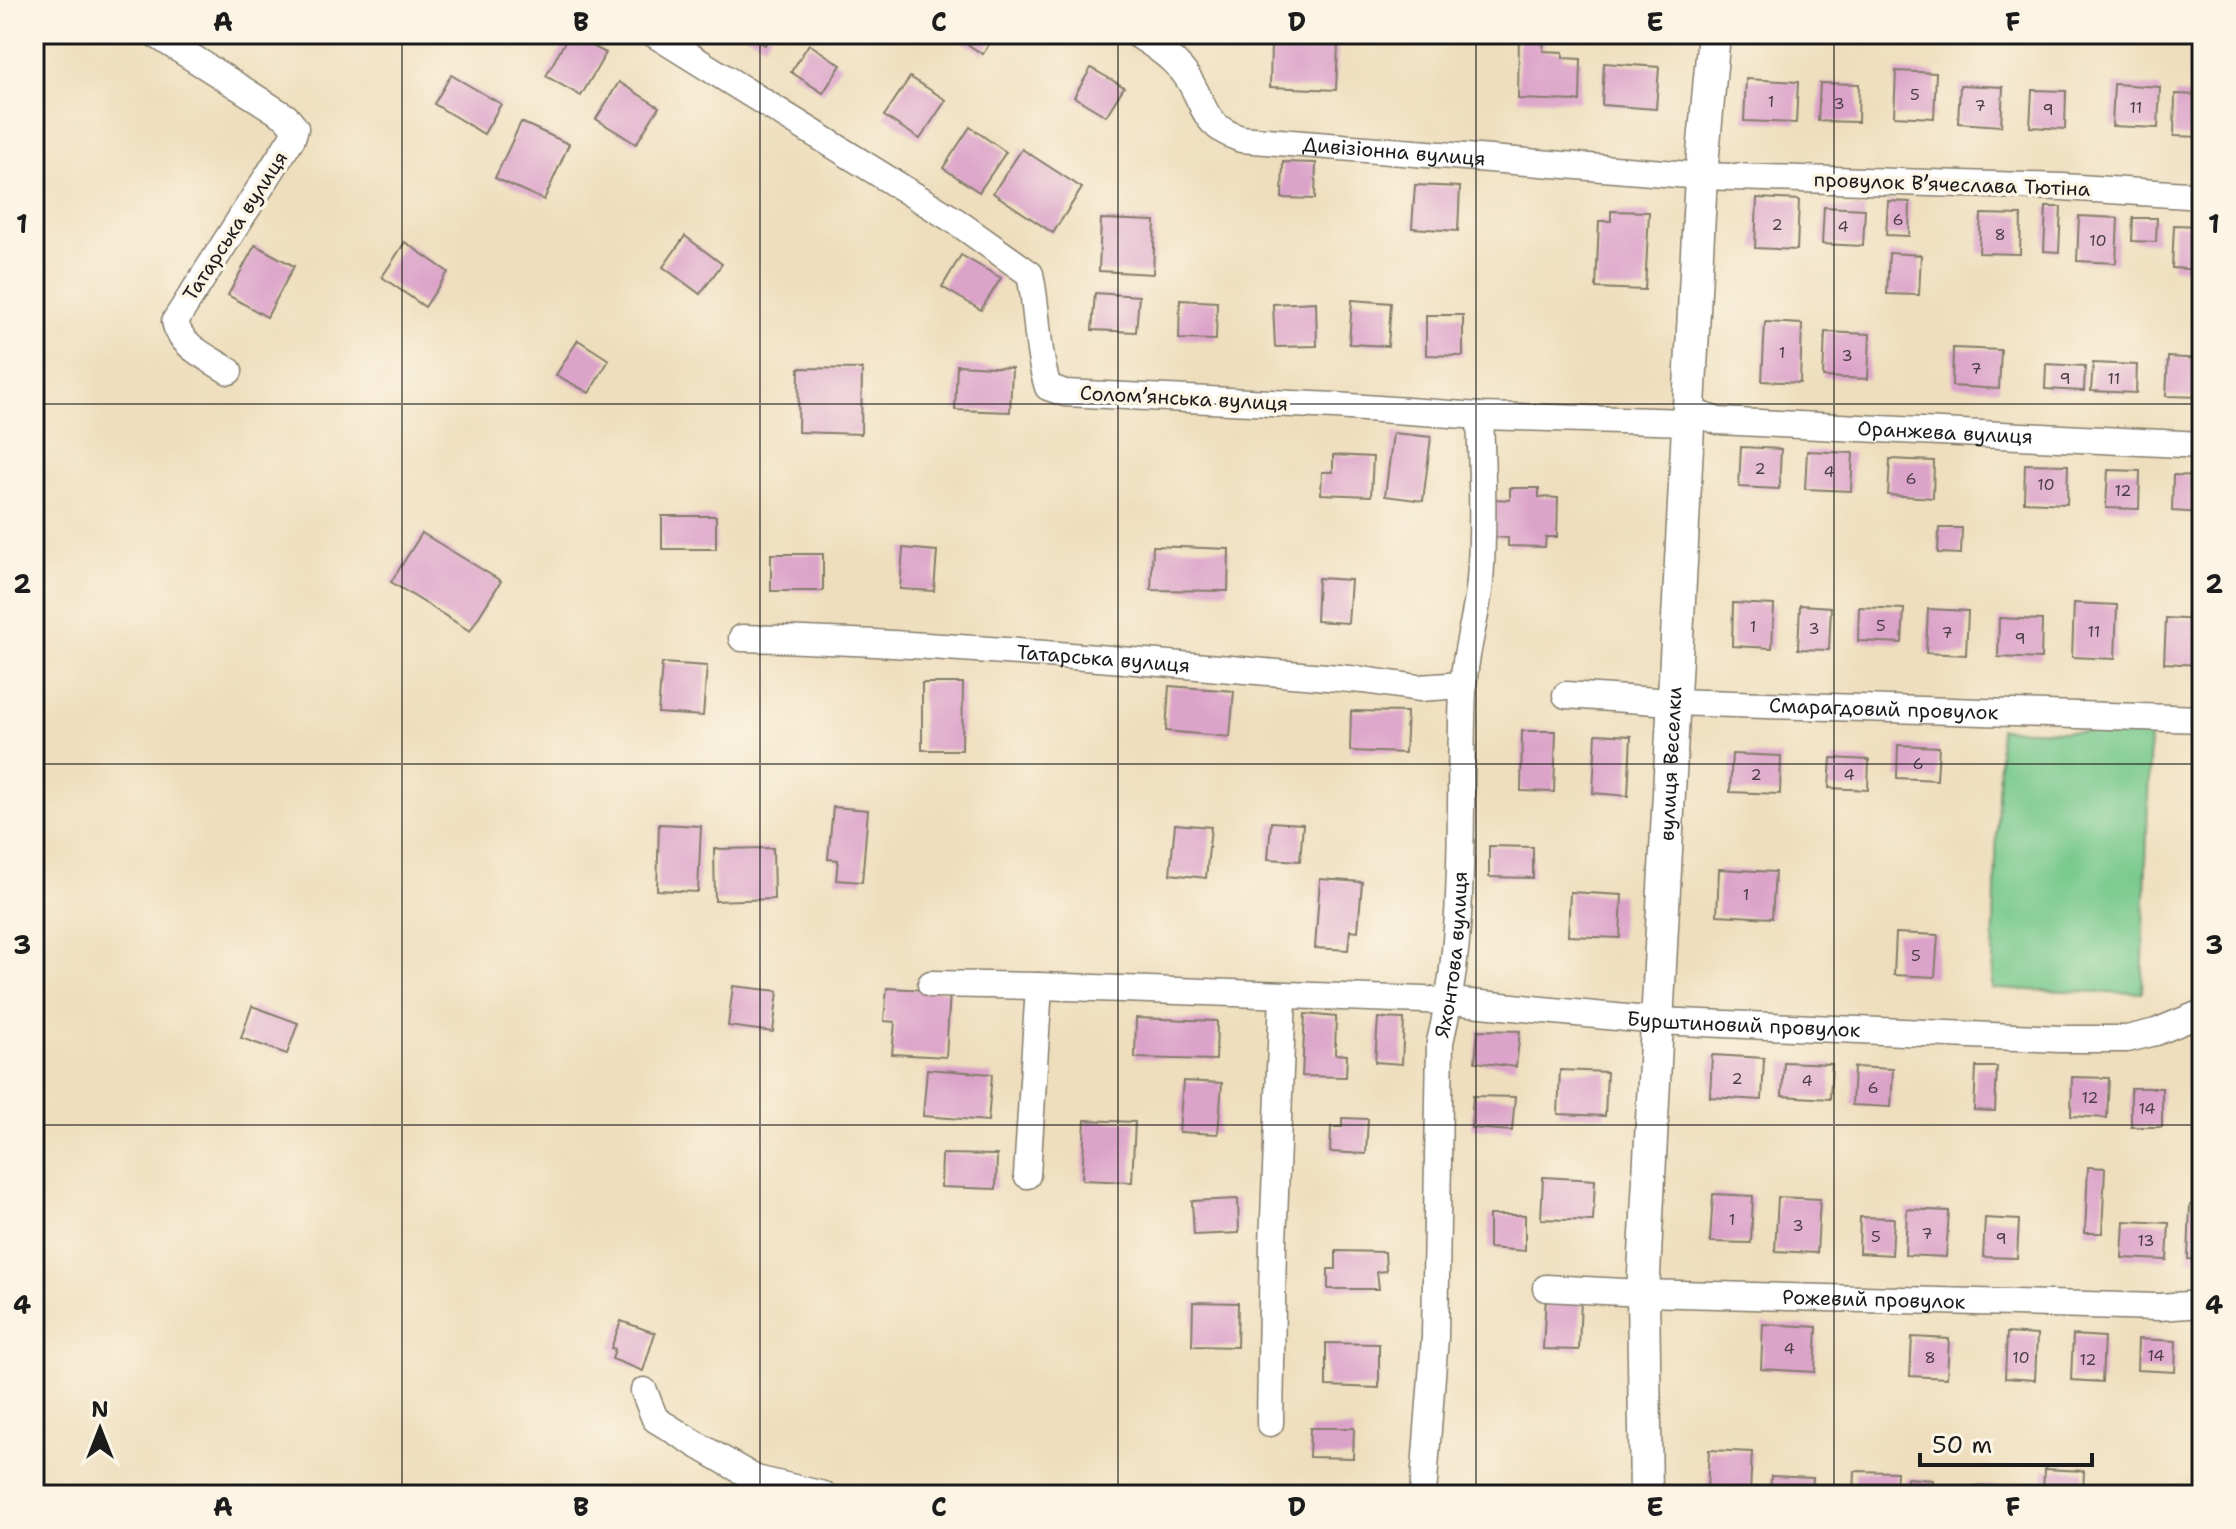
<svg xmlns="http://www.w3.org/2000/svg" width="2236" height="1529" font-family="'Shantell Sans',sans-serif">
<style>
.green{fill:#75c88b;stroke:#487254;stroke-width:2}
.building{fill:#dba3c9}
.lines{fill:none;stroke-linecap:round;stroke-linejoin:round}
.minor-casing{stroke:#857d6c;stroke-width:29}
.tertiary-casing{stroke:#857d6c;stroke-width:35}
.minor{stroke:#fff;stroke-width:26}
.tertiary{stroke:#fff;stroke-width:32}
.grid{fill:none;stroke:#1c1c1c;stroke-width:2;stroke-opacity:0.55}
.labels{text-anchor:middle;stroke-width:7;stroke-linejoin:round;paint-order:stroke}
.number-label{font-size:16px;fill:#4c3e47}
.street-label{font-size:20px;fill:#1c1c1c;stroke:#fcf5e5}
.neatline{fill:none;stroke:#1c1c1c;stroke-width:3}
.grid-label{font-size:26px;text-anchor:middle;font-weight:bold;fill:#1c1c1c}
</style>
<rect width="100%" height="100%" fill="#fcf5e5"/>
<filter id="ink" filterUnits="userSpaceOnUse"><feTurbulence type="fractalNoise" baseFrequency=".0125" numOctaves="2"/><feDisplacementMap in="SourceGraphic" scale="16" xChannelSelector="R" yChannelSelector="G"/><feConvolveMatrix kernelMatrix="1 2 1 2 8 2 1 2 1" color-interpolation-filters="sRGB"/></filter>
<filter id="wash" filterUnits="userSpaceOnUse"><feTurbulence type="fractalNoise" baseFrequency=".006" numOctaves="4" result="noise"/><feDisplacementMap in="SourceGraphic" scale="32" xChannelSelector="R" yChannelSelector="G"/><feGaussianBlur stdDeviation="1.8" result="paint"/><feColorMatrix in="noise" values="0 0 0 0 0 0 0 0 0 0 0 0 0 0 0 0 0 1.4 0 .05"/><feComposite in="paint" operator="in"/></filter>
<g filter="url(#wash)">
<rect width="100%" height="100%" fill="#eedebd"/>
<polygon class="green" points="2000,729 2150,734 2142,993 1992,989"/>
<g id="blocks">
<g class="building">
<polygon points="569,34 606,53 581,96 546,76"/>
<polygon points="744,34 771,34 765,45"/>
<polygon points="951,34 995,34 983,54"/>
<polygon points="1519,36 1544,37 1543,51 1563,52 1563,58 1581,59 1580,101 1518,99"/>
<polygon points="1271,41 1338,44 1336,90 1270,87"/>
<polygon points="809,44 841,65 823,93 791,72"/>
<polygon points="1604,63 1659,67 1656,109 1602,105"/>
<polygon points="1091,68 1124,87 1106,116 1074,97"/>
<polygon points="1896,71 1936,73 1934,118 1894,116"/>
<polygon points="451,75 501,104 484,134 434,104"/>
<polygon points="910,77 946,100 920,139 884,116"/>
<polygon points="1746,79 1798,82 1796,123 1744,121"/>
<polygon points="619,82 659,107 636,144 596,119"/>
<polygon points="1820,83 1859,84 1858,122 1818,121"/>
<polygon points="2114,84 2160,87 2158,128 2112,126"/>
<polygon points="1960,85 2003,87 2001,126 1958,123"/>
<polygon points="2032,90 2066,91 2065,129 2030,127"/>
<polygon points="2175,94 2202,95 2202,137 2174,136"/>
<polygon points="521,122 569,144 544,200 495,178"/>
<polygon points="970,127 1006,152 979,192 943,168"/>
<polygon points="1022,149 1082,188 1053,233 993,193"/>
<polygon points="1283,162 1316,163 1315,199 1282,198"/>
<polygon points="1415,185 1460,187 1458,231 1412,228"/>
<polygon points="1757,198 1799,200 1797,250 1755,248"/>
<polygon points="1888,201 1910,202 1909,236 1886,235"/>
<polygon points="1824,207 1865,209 1863,246 1822,244"/>
<polygon points="2046,207 2061,207 2059,252 2044,251"/>
<polygon points="1611,211 1649,212 1645,290 1596,288 1599,221 1611,221"/>
<polygon points="1981,214 2021,215 2020,254 1979,253"/>
<polygon points="2079,216 2118,218 2116,263 2077,261"/>
<polygon points="2133,218 2157,218 2156,242 2132,241"/>
<polygon points="1101,219 1155,221 1153,274 1099,271"/>
<polygon points="2174,225 2202,226 2202,270 2172,268"/>
<polygon points="685,236 722,264 700,294 663,267"/>
<polygon points="405,242 448,272 425,307 382,277"/>
<polygon points="255,245 294,266 267,317 228,295"/>
<polygon points="1889,253 1921,255 1919,295 1887,294"/>
<polygon points="961,255 1001,278 981,310 942,287"/>
<polygon points="1095,293 1139,296 1136,332 1092,330"/>
<polygon points="1180,300 1217,302 1216,340 1179,339"/>
<polygon points="1352,300 1391,303 1388,346 1349,344"/>
<polygon points="1316,302 1317,346 1275,347 1273,304"/>
<polygon points="1426,315 1463,315 1463,356 1426,355"/>
<polygon points="1765,322 1802,324 1800,383 1762,381"/>
<polygon points="1825,332 1870,334 1868,379 1823,377"/>
<polygon points="578,340 609,360 589,393 556,375"/>
<polygon points="1953,348 2001,350 1999,389 1952,386"/>
<polygon points="2168,357 2202,359 2202,397 2166,396"/>
<polygon points="2093,363 2137,365 2136,393 2091,391"/>
<polygon points="2046,364 2085,366 2084,391 2045,389"/>
<polygon points="957,365 1012,368 1010,412 955,410"/>
<polygon points="799,368 862,369 861,434 798,432"/>
<polygon points="1393,433 1431,437 1423,501 1385,496"/>
<polygon points="1741,447 1781,449 1779,489 1739,487"/>
<polygon points="1807,451 1853,453 1851,491 1805,489"/>
<polygon points="1333,455 1373,457 1371,496 1321,494 1322,472 1333,472"/>
<polygon points="1890,459 1934,461 1933,498 1888,495"/>
<polygon points="2025,464 2068,465 2067,504 2024,502"/>
<polygon points="2108,470 2140,471 2139,509 2106,508"/>
<polygon points="2173,475 2202,476 2202,513 2172,511"/>
<polygon points="1510,488 1539,488 1539,497 1558,498 1557,537 1546,537 1545,547 1508,546 1508,538 1493,537 1494,499 1510,500"/>
<rect x="662" y="516" width="54" height="33"/>
<polygon points="1939,528 1962,528 1961,554 1938,553"/>
<polygon points="422,533 501,581 470,631 391,582"/>
<polygon points="1153,546 1229,549 1228,591 1151,590"/>
<polygon points="903,548 937,551 934,591 900,589"/>
<rect x="771" y="554" width="52" height="37"/>
<polygon points="1318,578 1351,580 1348,623 1316,621"/>
<polygon points="1733,603 1774,605 1772,648 1732,646"/>
<polygon points="2074,603 2117,605 2115,659 2072,657"/>
<polygon points="1800,605 1831,607 1829,650 1798,649"/>
<polygon points="1859,607 1904,609 1902,643 1858,641"/>
<polygon points="1928,609 1968,611 1966,655 1926,653"/>
<polygon points="1999,618 2042,620 2041,659 1998,657"/>
<polygon points="2166,618 2200,620 2198,665 2164,663"/>
<polygon points="662,663 707,666 703,716 658,713"/>
<polygon points="922,683 963,683 962,750 922,750"/>
<polygon points="1169,686 1234,691 1230,737 1166,731"/>
<polygon points="1351,711 1407,712 1405,753 1350,751"/>
<polygon points="1522,731 1556,731 1554,792 1521,791"/>
<polygon points="1596,734 1631,736 1628,796 1593,793"/>
<polygon points="1898,745 1939,747 1937,780 1897,778"/>
<polygon points="1732,754 1781,756 1780,794 1730,792"/>
<polygon points="1831,758 1869,760 1868,790 1829,788"/>
<polygon points="833,807 868,810 862,882 836,880 838,860 828,859"/>
<polygon points="1271,822 1303,824 1300,861 1268,859"/>
<polygon points="659,824 701,826 698,892 657,890"/>
<polygon points="1175,824 1211,827 1206,878 1170,874"/>
<polygon points="1489,846 1533,847 1533,878 1489,877"/>
<polygon points="773,848 774,899 715,901 714,849"/>
<polygon points="1719,869 1775,872 1772,918 1717,915"/>
<polygon points="1320,879 1362,882 1358,931 1350,930 1348,950 1315,948"/>
<polygon points="1570,892 1622,895 1620,938 1568,936"/>
<polygon points="1896,933 1938,935 1935,977 1894,975"/>
<polygon points="733,986 778,991 773,1032 728,1026"/>
<polygon points="887,988 950,991 946,1057 892,1054 895,1022 884,1021"/>
<polygon points="252,1006 298,1023 287,1054 241,1038"/>
<polygon points="1305,1014 1336,1017 1335,1054 1347,1055 1346,1077 1302,1076"/>
<polygon points="1136,1018 1217,1021 1216,1060 1135,1058"/>
<polygon points="1378,1018 1404,1019 1402,1064 1375,1062"/>
<polygon points="1478,1030 1520,1031 1516,1067 1475,1062"/>
<polygon points="1712,1055 1764,1058 1762,1100 1710,1097"/>
<polygon points="1784,1062 1832,1064 1830,1099 1782,1096"/>
<polygon points="1854,1067 1893,1069 1891,1107 1852,1105"/>
<polygon points="1976,1067 1997,1067 1995,1111 1974,1110"/>
<polygon points="927,1069 992,1074 988,1121 923,1116"/>
<polygon points="1560,1070 1607,1072 1605,1116 1558,1114"/>
<polygon points="2072,1077 2109,1078 2107,1118 2071,1116"/>
<polygon points="1183,1081 1222,1083 1218,1134 1179,1132"/>
<rect x="2131" y="1088" width="31" height="39"/>
<polygon points="1473,1096 1515,1097 1512,1131 1471,1128"/>
<polygon points="1342,1118 1368,1119 1366,1154 1330,1152 1331,1127 1342,1127"/>
<polygon points="1085,1120 1135,1122 1132,1182 1082,1180"/>
<polygon points="942,1154 997,1155 996,1189 941,1187"/>
<polygon points="2088,1167 2105,1168 2102,1233 2085,1233"/>
<polygon points="1543,1177 1595,1180 1593,1221 1541,1219"/>
<polygon points="1713,1194 1753,1196 1751,1243 1710,1242"/>
<polygon points="1778,1197 1820,1199 1817,1253 1775,1251"/>
<polygon points="1238,1199 1239,1233 1194,1235 1192,1201"/>
<polygon points="2190,1205 2202,1205 2202,1260 2188,1259"/>
<polygon points="1907,1209 1949,1211 1946,1257 1905,1255"/>
<polygon points="1489,1215 1525,1215 1525,1251 1489,1248"/>
<polygon points="1860,1217 1894,1218 1892,1255 1859,1253"/>
<polygon points="1985,1218 2019,1220 2017,1258 1983,1257"/>
<polygon points="2124,1221 2169,1223 2167,1260 2122,1258"/>
<polygon points="1336,1251 1385,1252 1386,1271 1377,1272 1379,1289 1328,1289 1328,1269 1336,1269"/>
<polygon points="1546,1296 1581,1298 1579,1350 1543,1349"/>
<polygon points="1193,1302 1238,1303 1237,1347 1192,1346"/>
<polygon points="621,1321 655,1333 643,1371 612,1359 615,1349 611,1348"/>
<polygon points="1763,1324 1817,1327 1815,1372 1761,1369"/>
<polygon points="2007,1333 2037,1335 2035,1380 2005,1378"/>
<polygon points="2073,1335 2104,1337 2102,1382 2071,1380"/>
<polygon points="1912,1337 1949,1339 1947,1378 1910,1376"/>
<polygon points="2138,1339 2176,1341 2175,1372 2137,1370"/>
<polygon points="1326,1343 1379,1344 1379,1388 1326,1386"/>
<polygon points="1310,1428 1354,1428 1353,1458 1309,1457"/>
<polygon points="1709,1450 1752,1452 1750,1494 1707,1492"/>
<polygon points="2044,1469 2084,1471 2083,1495 2043,1495"/>
<polygon points="1855,1471 1897,1472 1896,1495 1854,1495"/>
<polygon points="1771,1476 1813,1478 1812,1495 1770,1495"/>
<polygon points="1907,1478 1933,1480 1933,1495 1906,1495"/>
<polygon points="1974,1486 2004,1487 2004,1495 1974,1495"/>
<polygon points="2135,1487 2180,1489 2180,1495 2134,1495"/>
</g>
</g>
</g>
<g filter="url(#ink)">
<use href="#blocks" fill-opacity="0" stroke="#857d6c" stroke-width="2"/>
<g class="lines">
<g class="minor-casing">
<g id="minor">
<path d="M155,34l131,83 9,11 -3,10 -117,183c4,25 34,37 54,50"/>
<path d="M654,34l303,188 73,52c8,37 6,76 18,113l17,6 270,13 145,10 209,6"/>
<path id="s1" d="M1136,34c18,11 36,23 49,40 22,30 14,50 56,65l460,37 362,11 139,9"/>
<path id="s2" d="M1689,411l29,10 484,24"/>
<path id="s3" d="M742,638c207,5 414,25 621,42l56,8 44,-3"/>
<path id="s4" d="M1566,695l106,7 530,17"/>
<path id="s5" d="M931,984l108,2 411,15 208,20 402,18h67l29,-7 46,-19"/>
<polyline points="1027,1175 1039,986"/>
<path id="s6" d="M1546,1288l97,5 516,14 43,-3"/>
<polyline points="644,1391 655,1419 699,1446 756,1479 824,1495"/>
<polyline points="1270,1423 1273,1243 1283,996"/>
<path id="s7" d="M1423,1495l12,-158 5,-295c28,-116 18,-234 23,-352 1,-37 14,-72 17,-109 4,-55 2,-110 0,-165"/>
</g>
</g>
<g class="tertiary-casing">
<g id="tertiary">
<path id="s8" d="M1646,1495l-3,-202 58,-1117 13,-142"/>
</g>
</g>
<use href="#minor" class="minor"/>
<use href="#tertiary" class="tertiary"/>
</g>
</g>
<path class="grid" d="M402,34v1461M760,34v1461M1118,34v1461M1476,34v1461M1834,34v1461M34,404h2168M34,764h2168M34,1125h2168"/>
<g class="labels">
<g class="number-label">
<text x="1915" y="100">5</text>
<text x="1771" y="107">1</text>
<text x="1839" y="109">3</text>
<text x="1980" y="111">7</text>
<text x="2136" y="113">11</text>
<text x="2048" y="115">9</text>
<text x="1898" y="225">6</text>
<text x="1777" y="230">2</text>
<text x="1843" y="232">4</text>
<text x="2000" y="240">8</text>
<text x="2098" y="246">10</text>
<text x="1782" y="358">1</text>
<text x="1847" y="361">3</text>
<text x="1976" y="374">7</text>
<text x="2065" y="384">9</text>
<text x="2114" y="384">11</text>
<text x="1760" y="474">2</text>
<text x="1829" y="477">4</text>
<text x="1911" y="484">6</text>
<text x="2046" y="490">10</text>
<text x="2123" y="496">12</text>
<text x="1881" y="631">5</text>
<text x="1753" y="632">1</text>
<text x="1814" y="634">3</text>
<text x="2094" y="637">11</text>
<text x="1947" y="638">7</text>
<text x="2020" y="644">9</text>
<text x="1918" y="769">6</text>
<text x="1756" y="780">2</text>
<text x="1849" y="780">4</text>
<text x="1746" y="900">1</text>
<text x="1916" y="961">5</text>
<text x="1737" y="1084">2</text>
<text x="1807" y="1086">4</text>
<text x="1873" y="1093">6</text>
<text x="2090" y="1103">12</text>
<text x="2147" y="1114">14</text>
<text x="1732" y="1225">1</text>
<text x="1798" y="1231">3</text>
<text x="1927" y="1239">7</text>
<text x="1876" y="1242">5</text>
<text x="2001" y="1244">9</text>
<text x="2146" y="1246">13</text>
<text x="1789" y="1354">4</text>
<text x="2156" y="1361">14</text>
<text x="1930" y="1363">8</text>
<text x="2021" y="1363">10</text>
<text x="2088" y="1365">12</text>
</g>
<g class="street-label">
<text dy="7" stroke="none"><textPath href="#s1" startOffset="306">Дивізіонна вулиця</textPath></text>
<text transform="translate(1952 184) rotate(2)" y="7">провулок Вʼячеслава Тютіна</text>
<text transform="translate(235 226) rotate(-57)" y="7">Татарська вулиця</text>
<text transform="translate(1184 398) rotate(3)" y="7">Соломʼянська вулиця</text>
<text dy="7" stroke="none"><textPath href="#s2" startOffset="258">Оранжева вулиця</textPath></text>
<text dy="7" stroke="none"><textPath href="#s3" startOffset="362">Татарська вулиця</textPath></text>
<text dy="7" stroke="none"><textPath href="#s4" startOffset="318">Смарагдовий провулок</textPath></text>
<text dy="7" stroke="none"><textPath href="#s8" startOffset="732">вулиця Веселки</textPath></text>
<text dy="7" stroke="none"><textPath href="#s7" startOffset="542">Яхонтова вулиця</textPath></text>
<text dy="7" stroke="none"><textPath href="#s5" startOffset="814">Бурштиновий провулок</textPath></text>
<text dy="7" stroke="none"><textPath href="#s6" startOffset="328">Рожевий провулок</textPath></text>
</g>
</g>
<rect width="2236" height="1529" fill="none" stroke="#fcf5e5" stroke-width="88"/>
<g transform="translate(100 1429)" stroke="#fcf5e5" stroke-width="6" paint-order="stroke">
<path d="M0-6L14 30L0 20L-14 30Z" fill="#1c1c1c"/>
<text y="-12" font-size="22" font-weight="bold" text-anchor="middle" fill="#1c1c1c">N</text>
</g>
<path d="M1920 1453v12h172v-12" fill="none" stroke="#1c1c1c" stroke-width="4"/>
<text x="1932" y="1453" font-size="24" fill="#1c1c1c" stroke="#fcf5e5" stroke-width="6" paint-order="stroke">50 m</text>
<rect x="44" y="44" width="2148" height="1441" class="neatline"/>
<g class="grid-label">
<text x="223" y="31">A</text>
<text x="581" y="31">B</text>
<text x="939" y="31">C</text>
<text x="1297" y="31">D</text>
<text x="1655" y="31">E</text>
<text x="2013" y="31">F</text>
<text x="22" y="233">1</text>
<text x="2214" y="233">1</text>
<text x="22" y="593">2</text>
<text x="2214" y="593">2</text>
<text x="22" y="954">3</text>
<text x="2214" y="954">3</text>
<text x="22" y="1314">4</text>
<text x="2214" y="1314">4</text>
<text x="223" y="1516">A</text>
<text x="581" y="1516">B</text>
<text x="939" y="1516">C</text>
<text x="1297" y="1516">D</text>
<text x="1655" y="1516">E</text>
<text x="2013" y="1516">F</text>
</g>
</svg>
